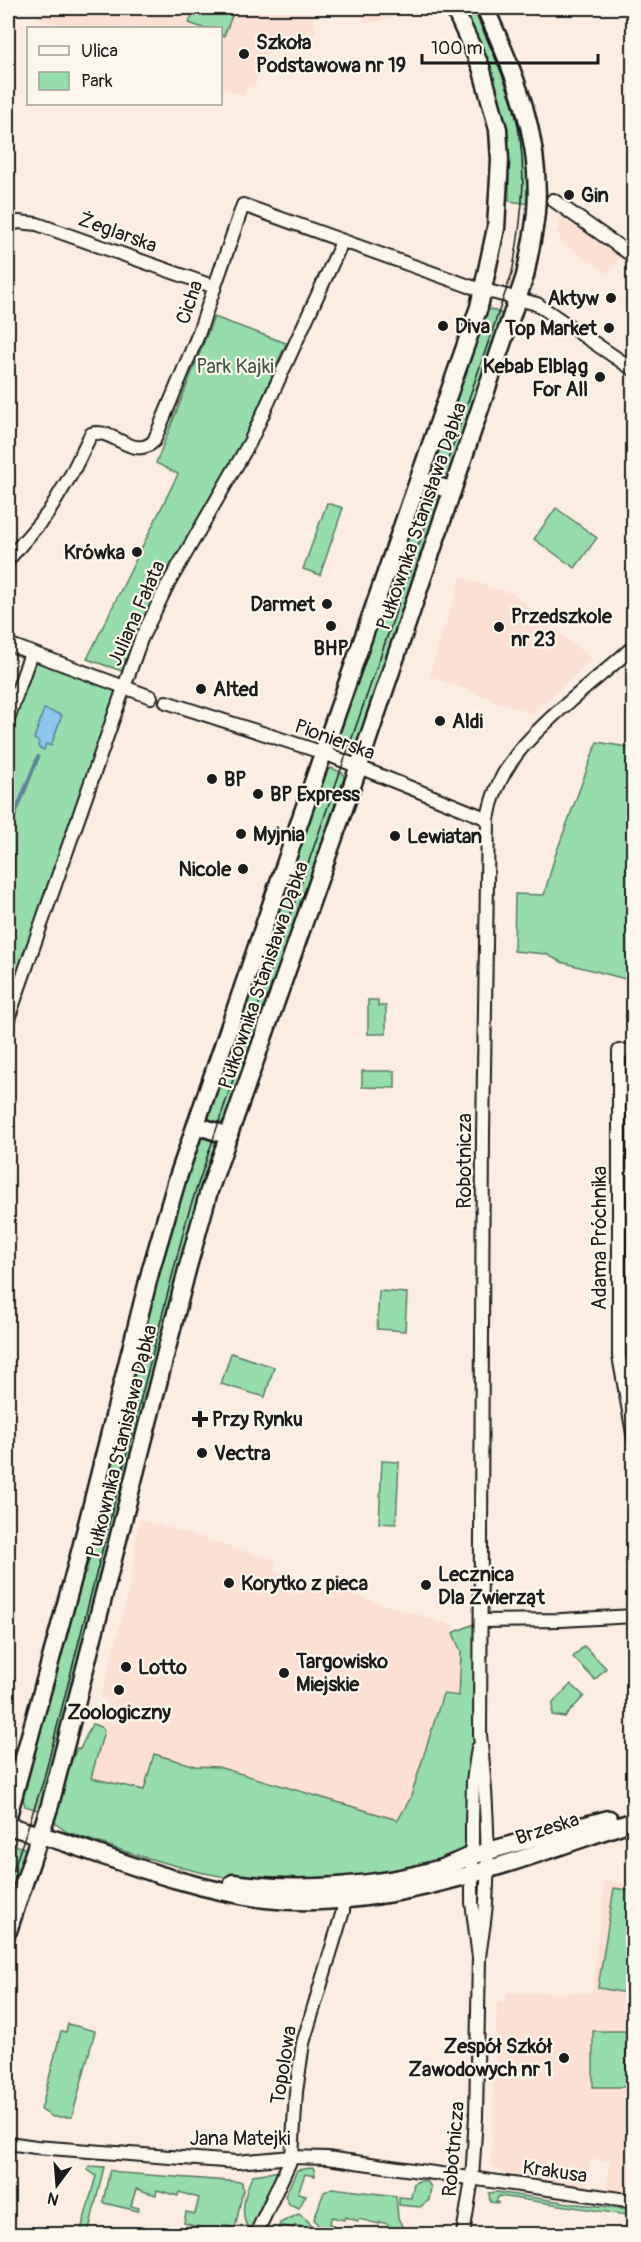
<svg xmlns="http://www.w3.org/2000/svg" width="641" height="2242" font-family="Pangolin,sans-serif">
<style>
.built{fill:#fce0d4}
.green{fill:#96ddab;stroke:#597c64;stroke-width:1.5}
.water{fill:#8dc6ec;stroke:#608299;stroke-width:1.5}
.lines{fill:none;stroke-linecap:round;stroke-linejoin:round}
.stream{stroke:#608299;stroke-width:4}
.street-casing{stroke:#1c1c1c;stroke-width:16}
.secondary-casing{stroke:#1c1c1c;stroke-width:21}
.street{stroke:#fbf7ec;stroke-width:12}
.secondary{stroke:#fbf7ec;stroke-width:16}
.tram{stroke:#1c1c1c;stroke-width:1.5}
.poi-dot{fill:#1c1c1c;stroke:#fbf7ec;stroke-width:2}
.labels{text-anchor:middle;stroke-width:4.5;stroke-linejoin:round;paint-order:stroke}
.poi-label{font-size:20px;font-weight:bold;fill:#1c1c1c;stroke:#fbf7ec;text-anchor:start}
.street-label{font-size:20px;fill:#1c1c1c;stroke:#fbf7ec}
.park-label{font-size:20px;fill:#415647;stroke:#fbf7ec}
</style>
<rect width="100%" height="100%" fill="#fbede1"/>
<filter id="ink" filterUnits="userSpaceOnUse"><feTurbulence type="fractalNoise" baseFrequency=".0167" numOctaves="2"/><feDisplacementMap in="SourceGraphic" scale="12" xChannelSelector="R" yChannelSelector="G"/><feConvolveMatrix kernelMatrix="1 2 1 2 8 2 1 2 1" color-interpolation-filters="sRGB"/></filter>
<g filter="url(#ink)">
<g class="built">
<polygon points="46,8 310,8 316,34 286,41 273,48 262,64 255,86 247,88 244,96 221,87 220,28 64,28 37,18"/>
<polygon points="361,8 389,8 392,18 364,24"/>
<polygon points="564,208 624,251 608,274 559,241 561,237 556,233 560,227 557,225 561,219 557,217"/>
<polygon points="461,577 513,594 591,659 532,714 429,676"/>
<polygon points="140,1519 277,1561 274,1571 455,1626 453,1633 461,1652 459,1696 443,1694 410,1799 398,1820 218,1767 195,1766 154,1754 144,1790 91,1778 103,1731 101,1727 108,1700 101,1698 131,1583 136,1537"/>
<polygon points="605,1880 633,1886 634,2085 630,2151 633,2159 633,2196 606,2191 610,2161 590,2159 586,2188 508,2176 491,2165 497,2002 506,2002 506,1992 592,1993"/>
</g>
<g class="green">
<polygon points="195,8 235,8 224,36 221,35 220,28 203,28 189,23"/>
<path d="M462,8h15l38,86 13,59 2,51 -21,-3c1,-42 -2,-85 -17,-125 -9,-23 -20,-46 -30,-68z"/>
<polygon points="491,309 504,315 450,473 440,477 434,474 431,469 484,314"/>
<polygon points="214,317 286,343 249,429 218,487 161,584 125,672 87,659 178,474 156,463"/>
<polygon points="427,491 438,496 440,504 362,731 357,742 351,747 340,743 338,737 422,494"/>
<polygon points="327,503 343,508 320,575 303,569"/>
<polygon points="556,508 597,538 575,568 534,539"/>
<polygon points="29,658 122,693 8,1019 8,719"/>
<polygon points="597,742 633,748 633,981 561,962 546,954 514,951 515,894 544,895 555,856"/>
<polygon points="331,768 343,773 344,778 226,1118 220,1123 209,1119 208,1115 324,774"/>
<polygon points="368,1000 378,1000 378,1006 386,1006 386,1034 368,1034"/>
<polygon points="362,1071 395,1071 395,1088 362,1087"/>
<polygon points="203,1138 215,1142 217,1149 42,1806 37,1810 25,1806 23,1799 79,1578 86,1573 110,1472 116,1434 167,1235 198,1141"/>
<polygon points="379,1291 407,1293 405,1331 377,1329"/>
<polygon points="231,1353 274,1367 265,1397 221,1384"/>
<polygon points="382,1461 399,1462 396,1524 379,1523"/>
<path d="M481,1621l-2,226 -17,3 -5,6 -28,12 -113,14 -85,-4 -32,-6 -66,-18 -66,-22 -11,-8c-6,-20 13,-56 21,-76l3,1 12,-25 9,3 3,4 -13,47 53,12 10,-36 41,12 23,1 180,53 12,-21 33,-105 16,2 2,-44 -8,-19z"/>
<polygon points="584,1646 606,1668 595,1680 573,1657"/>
<polygon points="571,1684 584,1696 565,1717 552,1715 553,1703"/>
<polygon points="12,1844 24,1848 26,1854 8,1913 8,1847"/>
<polygon points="614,1888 633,1891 633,1994 598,1988"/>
<polygon points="68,2024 95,2031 72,2117 53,2117 41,2110 61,2031 66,2032"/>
<polygon points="593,2031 626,2031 627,2087 593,2087"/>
<polygon points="89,2166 104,2167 88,2234 80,2234 96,2176 88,2170"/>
<polygon points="311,2168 314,2169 315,2176 305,2174 298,2193 306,2195 299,2208 289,2204 285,2196 297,2170"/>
<polygon points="110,2170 122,2173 242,2182 243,2190 235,2229 225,2234 230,2227 223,2225 222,2234 184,2223 186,2212 195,2214 199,2198 179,2192 178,2196 157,2190 156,2195 136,2189 131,2206 139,2208 138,2211 104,2203 103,2201"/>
<path d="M281,2171l-30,59c-14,-10 -5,-42 2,-55z"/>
<polygon points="419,2181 427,2181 431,2187 429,2200 420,2207 399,2205 399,2197 411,2198 414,2183"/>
<polygon points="332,2188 396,2196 398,2218 405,2231 388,2226 388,2224 380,2222 379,2224 359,2219 358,2221 345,2217 344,2220 332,2217 329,2224 333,2225 331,2234 323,2234 314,2219 324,2192"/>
<polygon points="496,2192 576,2204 633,2209 633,2216 499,2196 496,2201 499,2203 490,2202 489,2193"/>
<polygon points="299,2214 308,2221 317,2234 300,2234 302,2227 295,2225 293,2228 282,2226 280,2234 277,2234 280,2223"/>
</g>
<polygon class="water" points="44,709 62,715 51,746 46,744 44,750 38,747 39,742 34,739"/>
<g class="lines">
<polyline class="stream" points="8,832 38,757"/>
<g class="street-casing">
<g id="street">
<polyline points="553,200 634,257"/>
<polyline points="8,225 19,222 37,224 215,287"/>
<path d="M8,560l40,-47 24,-40 19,-39c22,-7 42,27 63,7l44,-106 45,-130 226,81 68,18 97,66"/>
<polyline points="8,644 151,697"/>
<polyline points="166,702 324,753 488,819"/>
<polyline points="8,719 31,653"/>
<polyline points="8,1019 141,639 167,586 250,442 342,242"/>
<polyline points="634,1050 619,1051 619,1356 634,1439"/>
<polyline points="481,1621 561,1620 634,1616"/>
<path d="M479,1958c2,-19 6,-37 7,-56 4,-55 0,-112 -6,-167l3,-602 5,-314c8,-52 44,-85 82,-118 21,-18 43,-36 64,-55"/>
<polyline points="8,2143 36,2147 237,2162 292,2157 327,2158 634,2201"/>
<polyline points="256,2234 292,2157 296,2092 303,2043 343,1911 343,1899"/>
<polyline points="463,2234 472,2179 476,2117 479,1958 472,1902 472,1824 473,1781 478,1748"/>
</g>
</g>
<g class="secondary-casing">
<g id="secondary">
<polyline points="419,479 452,491"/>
<polyline points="196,1125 229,1136"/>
<polyline points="8,1816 79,1556 151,1269 177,1180 332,727 479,307 496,228 500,160 498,129 481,67 454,8"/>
<path d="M8,1826c20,6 41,11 61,18 64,22 130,47 197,55 122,14 253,-40 368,-78"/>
<path d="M233,1883c65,9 146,4 209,-15 10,-4 20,-9 30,-12 45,-14 91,-25 137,-37"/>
<path d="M8,1931l42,-126 137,-535 22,-79 142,-402 174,-513c4,-21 9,-42 11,-64 6,-74 -21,-139 -51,-204"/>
</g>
</g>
<use href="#street" class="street"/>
<use href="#secondary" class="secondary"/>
<path class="tram" d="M8,1886l35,-104 145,-568 58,-173 129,-369 137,-399c11,-56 17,-112 1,-168 -10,-34 -26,-65 -40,-97"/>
</g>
</g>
<g class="poi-dot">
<circle cx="244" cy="54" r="6"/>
<circle cx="569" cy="195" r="6"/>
<circle cx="611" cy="298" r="6"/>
<circle cx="443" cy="326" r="6"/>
<circle cx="609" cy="328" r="6"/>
<circle cx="600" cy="377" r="6"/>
<circle cx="137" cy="552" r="6"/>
<circle cx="327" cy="604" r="6"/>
<circle cx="331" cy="626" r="6"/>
<circle cx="499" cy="627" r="6"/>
<circle cx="201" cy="689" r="6"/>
<circle cx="440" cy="721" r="6"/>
<circle cx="212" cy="779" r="6"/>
<circle cx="258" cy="794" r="6"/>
<circle cx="241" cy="834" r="6"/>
<circle cx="395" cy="836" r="6"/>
<circle cx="243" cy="869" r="6"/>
<path d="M197 1410h6v6h6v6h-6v6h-6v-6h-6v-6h6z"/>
<circle cx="202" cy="1453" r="6"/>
<circle cx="229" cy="1583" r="6"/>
<circle cx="426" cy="1585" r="6"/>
<circle cx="126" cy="1667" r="6"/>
<circle cx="284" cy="1673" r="6"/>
<circle cx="119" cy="1690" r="6"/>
<circle cx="564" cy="2058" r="6"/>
</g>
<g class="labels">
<g class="poi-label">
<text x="256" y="49">Szkoła<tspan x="256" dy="23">Podstawowa nr 19</tspan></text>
<text x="581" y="202">Gin</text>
<text x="599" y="305" text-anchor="end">Aktyw</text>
<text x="455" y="333">Diva</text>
<text x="597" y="335" text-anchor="end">Top Market</text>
<text x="588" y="373" text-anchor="end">Kebab Elbląg<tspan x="588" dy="23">For All</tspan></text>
<text x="125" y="559" text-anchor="end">Krówka</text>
<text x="315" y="611" text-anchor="end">Darmet</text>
<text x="511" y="623">Przedszkole<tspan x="511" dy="23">nr 23</tspan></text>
<text x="331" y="655" text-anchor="middle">BHP</text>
<text x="213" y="696">Alted</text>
<text x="452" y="728">Aldi</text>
<text x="224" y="786">BP</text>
<text x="270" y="801">BP Express</text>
<text x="253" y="841">Myjnia</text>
<text x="407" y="843">Lewiatan</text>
<text x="231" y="876" text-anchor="end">Nicole</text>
<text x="212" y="1426">Przy Rynku</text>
<text x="214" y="1460">Vectra</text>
<text x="438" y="1581">Lecznica<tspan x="438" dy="23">Dla Zwierząt</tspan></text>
<text x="241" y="1590">Korytko z pieca</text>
<text x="296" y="1668">Targowisko<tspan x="296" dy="23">Miejskie</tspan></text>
<text x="138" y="1674">Lotto</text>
<text x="119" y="1719" text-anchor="middle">Zoologiczny</text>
<text x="552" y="2053" text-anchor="end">Zespół Szkół<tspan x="552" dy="23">Zawodowych nr 1</tspan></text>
</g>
<g class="street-label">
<text transform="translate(118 232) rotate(20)" y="7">Żeglarska</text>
<text transform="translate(189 302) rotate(-71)" y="7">Cicha</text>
<text transform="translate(421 516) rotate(-71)" y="7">Pułkownika Stanisława Dąbka</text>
<text transform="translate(136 613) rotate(-66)" y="7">Juliana Fałata</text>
<text transform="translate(335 739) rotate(20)" y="7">Pionierska</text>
<text transform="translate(263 975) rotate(-71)" y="7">Pułkownika Stanisława Dąbka</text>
<text transform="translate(464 1161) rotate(-90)" y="7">Robotnicza</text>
<text transform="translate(599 1238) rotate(-90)" y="7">Adama Próchnika</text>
<text transform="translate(121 1441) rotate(-76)" y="7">Pułkownika Stanisława Dąbka</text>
<text transform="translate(547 1828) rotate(-18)" y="7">Brzeska</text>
<text transform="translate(283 2065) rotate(-81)" y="7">Topolowa</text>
<text x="240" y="2145">Jana Matejki</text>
<text transform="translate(453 2149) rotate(-85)" y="7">Robotnicza</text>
<text transform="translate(555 2171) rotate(8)" y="7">Krakusa</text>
</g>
<g class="park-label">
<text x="235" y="373">Park Kajki</text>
</g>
</g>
<rect width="641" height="2242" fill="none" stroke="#fbf7ec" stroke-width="30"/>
<rect x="15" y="15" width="611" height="2212" fill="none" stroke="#1c1c1c" stroke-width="2" filter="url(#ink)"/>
<rect x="27" y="27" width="195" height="78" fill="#fbf7ec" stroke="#a29f99" stroke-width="1.5"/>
<rect x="39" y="46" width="30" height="9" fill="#fbf7ec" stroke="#a29f99" stroke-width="1.5"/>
<text x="81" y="57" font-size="18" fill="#1c1c1c">Ulica</text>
<rect x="39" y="72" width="30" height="18" fill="#96ddab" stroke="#a29f99" stroke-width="1.5"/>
<text x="81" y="87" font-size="18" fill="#1c1c1c">Park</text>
<g transform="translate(57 2185) rotate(196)" stroke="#fbf7ec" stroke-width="4.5" paint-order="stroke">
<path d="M0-4.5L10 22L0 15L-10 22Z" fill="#1c1c1c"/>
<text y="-9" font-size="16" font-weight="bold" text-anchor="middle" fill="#1c1c1c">N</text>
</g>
<path d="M422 54v9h176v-9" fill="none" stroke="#1c1c1c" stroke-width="3"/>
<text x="431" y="54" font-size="18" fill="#1c1c1c" stroke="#fbf7ec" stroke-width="4.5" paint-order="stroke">100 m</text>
</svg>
